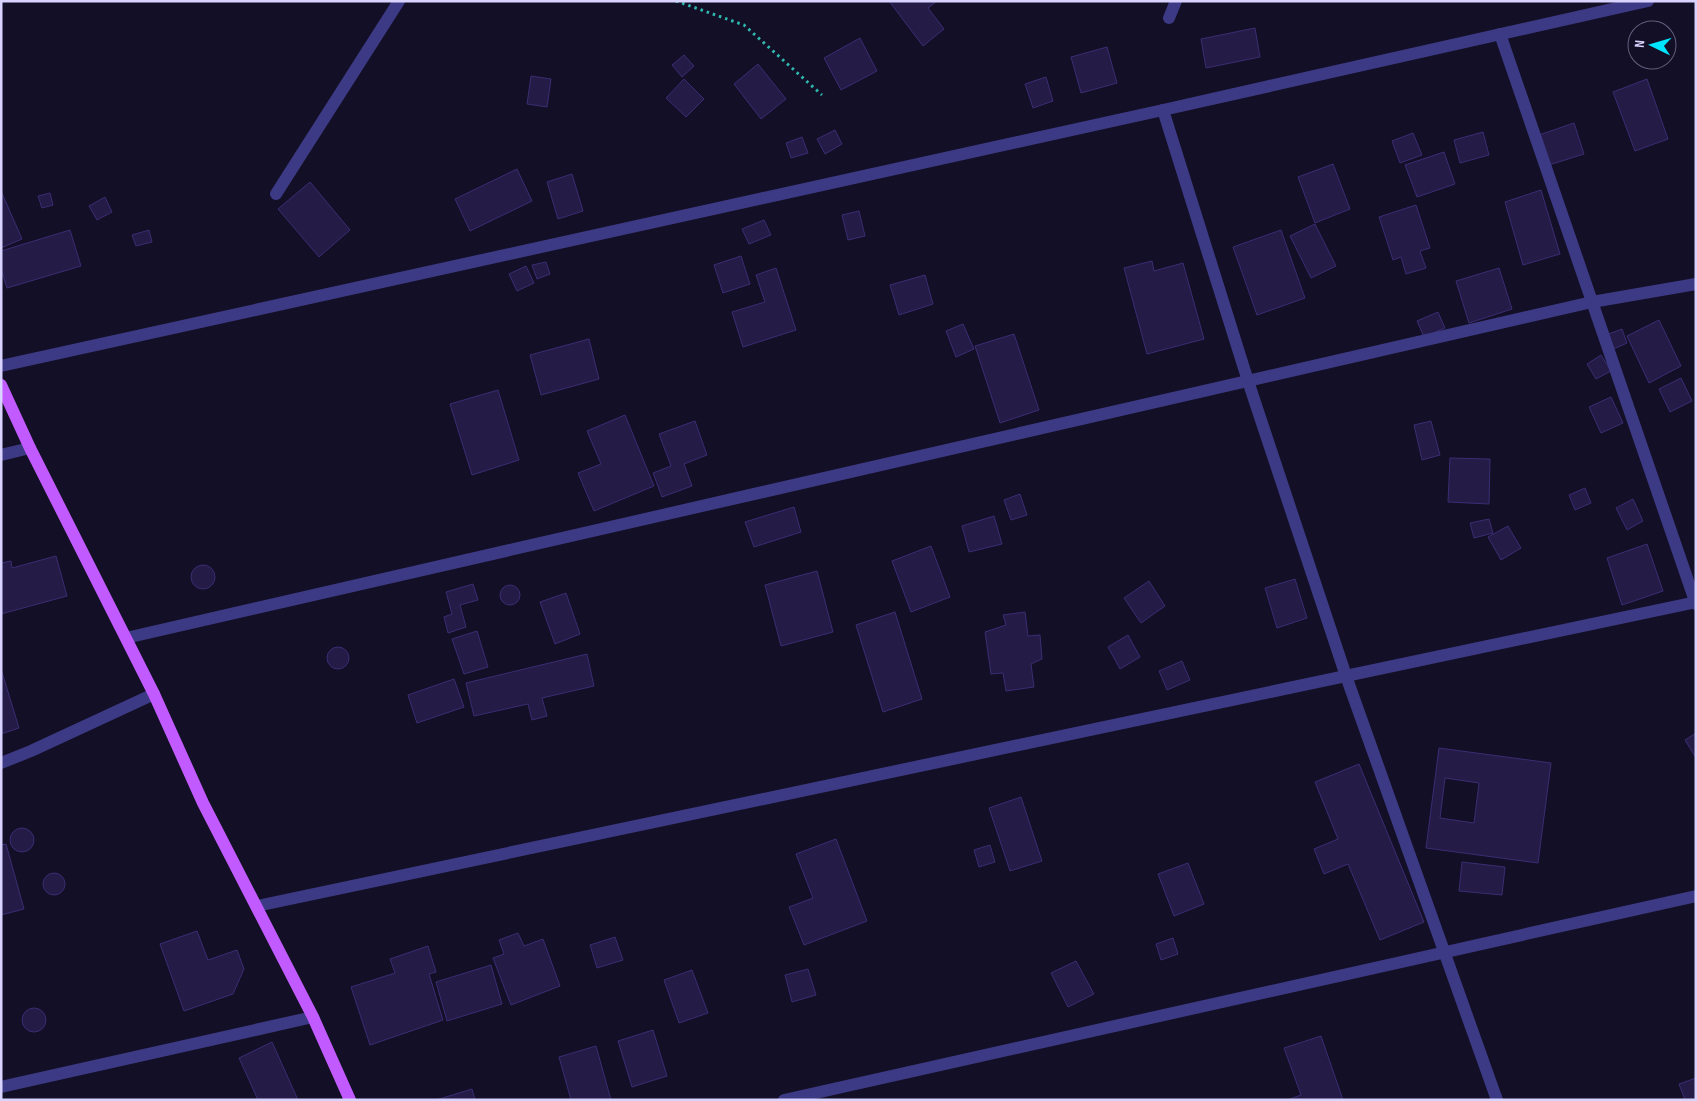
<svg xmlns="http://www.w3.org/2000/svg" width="1697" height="1101" font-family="'Sofia Sans Condensed',sans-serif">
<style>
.building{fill:#241b47;stroke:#3b2d73;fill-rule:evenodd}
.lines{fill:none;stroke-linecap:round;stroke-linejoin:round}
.path{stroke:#2fb8b0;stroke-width:3;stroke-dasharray:2.5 4;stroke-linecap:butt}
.minor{stroke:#3d3a85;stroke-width:12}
.major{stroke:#c25bff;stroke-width:12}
</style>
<rect width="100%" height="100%" fill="#130f26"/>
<g class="building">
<polygon points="889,1 937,1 928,8 944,29 923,46"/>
<polygon points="1255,28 1260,57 1206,68 1201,39"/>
<polygon points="860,38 877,71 841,90 824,58"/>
<polygon points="1107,47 1117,83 1081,93 1071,57"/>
<polygon points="684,55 694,66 682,77 672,65"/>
<polygon points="758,64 786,99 761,119 734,84"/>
<polygon points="531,76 551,79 547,107 527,104"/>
<polygon points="1046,77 1053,101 1033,108 1025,84"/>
<polygon points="684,79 704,99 686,117 666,98"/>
<polygon points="1647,79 1668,139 1635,151 1613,92"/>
<polygon points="1574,123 1584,154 1549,165 1539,135"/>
<polygon points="835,130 842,144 825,154 817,139"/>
<polygon points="1483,132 1489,155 1460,163 1454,140"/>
<polygon points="1413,133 1422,155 1400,163 1392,141"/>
<polygon points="802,137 808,153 791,158 786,143"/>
<polygon points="1444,152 1455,184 1417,197 1405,165"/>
<polygon points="1333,164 1350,209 1315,223 1298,177"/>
<polygon points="517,169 532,201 470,231 455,199"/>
<polygon points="572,174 583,211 558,219 547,182"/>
<polygon points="310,182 350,230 319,257 278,209"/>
<polygon points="1541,190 1560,254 1523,265 1505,202"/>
<polygon points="1,191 22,239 1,248"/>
<polygon points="50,193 53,205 42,208 38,196"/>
<polygon points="105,197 112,212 97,220 89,206"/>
<polygon points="1416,205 1430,248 1420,251 1426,268 1406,274 1401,257 1393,260 1379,217"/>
<polygon points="859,211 865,236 848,240 842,215"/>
<polygon points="764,220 771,235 749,244 742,229"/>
<polygon points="1315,224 1336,266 1311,278 1290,236"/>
<polygon points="70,230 81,266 7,288 1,269 1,251"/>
<polygon points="149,230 152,242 136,246 132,235"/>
<polygon points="1281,230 1305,298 1257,315 1233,247"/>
<polygon points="741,256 750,284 723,293 714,265"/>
<polygon points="1152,261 1154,271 1183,263 1204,339 1147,354 1124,268"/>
<polygon points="546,262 550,274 537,279 532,265"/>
<polygon points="526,266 534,283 517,291 509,274"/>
<polygon points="776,268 796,330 743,347 732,312 765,302 756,275"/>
<polygon points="1499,268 1512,309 1469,323 1456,281"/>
<polygon points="925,275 933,304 899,315 890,285"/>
<polygon points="1438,312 1445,328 1424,337 1417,321"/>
<polygon points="1659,320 1681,366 1649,383 1627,336"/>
<polygon points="963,324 974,349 956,357 946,331"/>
<polygon points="1622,329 1627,343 1609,351 1603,336"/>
<polygon points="1014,334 1039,410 1000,423 975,346"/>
<polygon points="589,339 599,379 541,395 530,355"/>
<polygon points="1601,355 1611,371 1596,379 1587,364"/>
<polygon points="1681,378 1692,401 1670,412 1659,389"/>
<polygon points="498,390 519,460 472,475 450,404"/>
<polygon points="1611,397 1623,423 1601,433 1589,407"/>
<polygon points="625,415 654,486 594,511 578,473 601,464 587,431"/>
<polygon points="695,421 707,455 684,464 692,486 662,497 653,473 671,466 659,434"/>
<polygon points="1431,421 1440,455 1422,460 1414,425"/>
<polygon points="1450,458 1490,459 1489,504 1448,502"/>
<polygon points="1585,488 1591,503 1575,510 1569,495"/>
<polygon points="1020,494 1027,515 1011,520 1004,500"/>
<polygon points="1633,499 1643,521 1627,530 1616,508"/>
<polygon points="794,507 801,532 754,547 745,522"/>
<polygon points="994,516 1002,544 969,552 962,526"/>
<polygon points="1489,519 1493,533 1474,538 1470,523"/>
<polygon points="1508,526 1521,548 1501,560 1488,537"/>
<polygon points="1647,544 1663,591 1622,605 1607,558"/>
<polygon points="931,546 950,597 911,612 892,561"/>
<polygon points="56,556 67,596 1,614 1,563 11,561 12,568"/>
<circle cx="203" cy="577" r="12"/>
<polygon points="817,571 833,632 781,646 765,585"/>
<polygon points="1295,579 1307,618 1277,628 1265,588"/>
<polygon points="1149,581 1165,606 1141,623 1124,598"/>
<polygon points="473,584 478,600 460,605 466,627 448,633 444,617 452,614 446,592"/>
<circle cx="510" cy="595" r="10"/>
<polygon points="566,593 580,634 555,644 540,602"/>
<polygon points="895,612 922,699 883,712 856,625"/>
<polygon points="1025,612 1028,636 1040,635 1042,659 1031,664 1034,687 1006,691 1003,673 991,674 985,632 1006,625 1003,615"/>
<polygon points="477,631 488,667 464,674 452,639"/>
<polygon points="1128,635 1140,657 1120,669 1108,647"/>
<circle cx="338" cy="658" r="11"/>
<polygon points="587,654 594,686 542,698 547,716 532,720 528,704 474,716 466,683"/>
<polygon points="1182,661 1190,680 1167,690 1159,671"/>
<polygon points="1,669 19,728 1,734"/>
<polygon points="454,679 464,707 417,723 408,695"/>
<polygon points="1696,733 1696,758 1685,740"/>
<path d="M1439,748l112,15 -13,100 -112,-15zM1445,778l34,5 -5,40 -34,-5z"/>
<polygon points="1359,764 1424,922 1380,940 1348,864 1324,874 1314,849 1338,839 1315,782"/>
<polygon points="1021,797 1042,861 1010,871 989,808"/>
<circle cx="22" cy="840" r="12"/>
<polygon points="836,839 867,921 804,945 789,907 813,898 796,854"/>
<polygon points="6,844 24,909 1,915 1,845"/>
<polygon points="990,845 995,862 979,867 974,850"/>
<polygon points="1462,862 1505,867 1502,895 1459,891"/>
<polygon points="1188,863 1204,904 1174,916 1158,874"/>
<circle cx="54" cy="884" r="11"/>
<polygon points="197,931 208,960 237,950 244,969 233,994 184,1011 160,944"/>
<polygon points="518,933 524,946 543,939 560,986 511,1005 493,958 504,954 499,940"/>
<polygon points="615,937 623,960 597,968 590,945"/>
<polygon points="1173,938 1178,954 1161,960 1156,944"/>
<polygon points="428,946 436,972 429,974 443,1020 370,1045 351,987 395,973 390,959"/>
<polygon points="1076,961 1094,994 1068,1007 1051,973"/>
<polygon points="491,965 502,1004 447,1021 436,982"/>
<polygon points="808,969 816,995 792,1002 785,975"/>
<polygon points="692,970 708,1013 679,1023 664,980"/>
<circle cx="34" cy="1020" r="12"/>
<polygon points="653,1030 667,1076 632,1087 618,1041"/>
<polygon points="1321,1036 1343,1100 1287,1100 1301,1095 1284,1048"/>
<polygon points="272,1042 298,1100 258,1100 239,1058"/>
<polygon points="596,1046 611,1100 571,1100 559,1057"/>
<polygon points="1696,1078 1696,1100 1685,1100 1679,1084"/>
<polygon points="472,1089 475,1100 436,1100"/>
</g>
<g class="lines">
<polyline class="path" points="676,1 744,25 822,95"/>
<g class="minor">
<polyline points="1169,18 1176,1"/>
<polyline points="1500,34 1696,604"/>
<polyline points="1163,110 1248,381 1346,676 1497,1100"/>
<polyline points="276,194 399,1"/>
<polyline points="1,366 1163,110 1648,1"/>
<polyline points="1,455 30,448"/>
<polyline points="126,638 1592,302 1696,284"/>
<polyline points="1,763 31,751 154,694"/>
<polyline points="257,906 1696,602"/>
<polyline points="1,1087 313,1017"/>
<polyline points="784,1100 1696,896"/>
</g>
<polyline class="major" points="1,385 30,448 154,694 203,803 313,1017 350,1100"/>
</g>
<rect width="1697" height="1101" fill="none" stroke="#d9d4ff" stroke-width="5"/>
<g transform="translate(1652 45) rotate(275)"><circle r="24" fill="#130f26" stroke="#625e7d"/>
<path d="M0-4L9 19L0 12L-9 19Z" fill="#00e5ff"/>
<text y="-8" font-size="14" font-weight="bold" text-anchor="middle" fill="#d9d4ff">N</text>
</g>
</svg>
